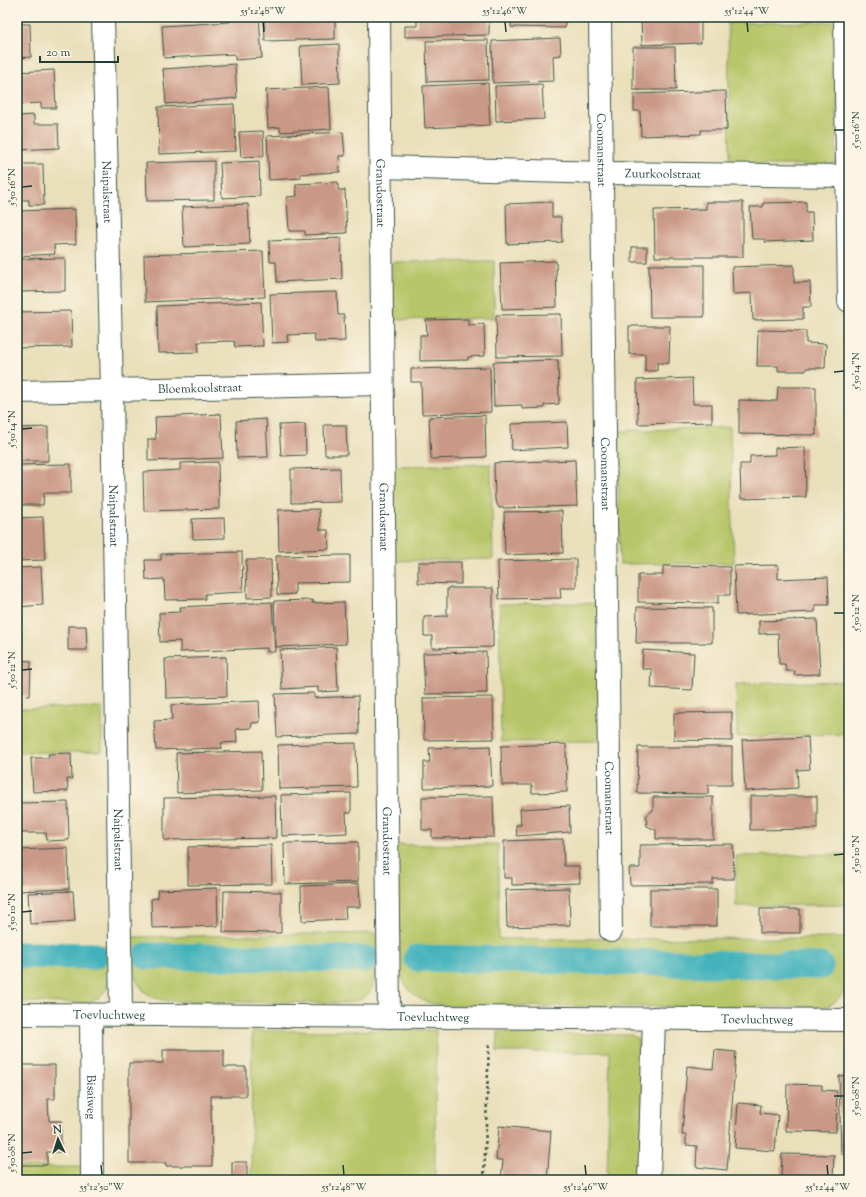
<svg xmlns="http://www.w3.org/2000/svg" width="866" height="1197" font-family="'Sorts Mill Goudy',serif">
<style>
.green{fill:#b7c669;stroke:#6b824e}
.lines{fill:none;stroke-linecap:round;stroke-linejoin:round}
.canal{stroke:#43b2bc;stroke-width:27}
.building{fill:#ca9886}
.minor-casing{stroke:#3d5548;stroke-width:24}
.path{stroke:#3d5548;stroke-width:2.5;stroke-dasharray:3 3;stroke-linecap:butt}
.minor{stroke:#fff;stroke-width:22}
.ticks{fill:none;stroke:#1f3d34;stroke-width:1.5}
.labels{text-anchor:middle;stroke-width:3.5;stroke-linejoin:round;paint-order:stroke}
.street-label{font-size:12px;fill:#1f3d34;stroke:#fcf5e5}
.neatline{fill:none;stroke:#1f3d34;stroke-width:1.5}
.ticks-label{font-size:10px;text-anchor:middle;fill:#1f3d34}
</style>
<rect width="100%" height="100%" fill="#fcf5e5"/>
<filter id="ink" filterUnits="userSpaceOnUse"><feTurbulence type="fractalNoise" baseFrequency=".025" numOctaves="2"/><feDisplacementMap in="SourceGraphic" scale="8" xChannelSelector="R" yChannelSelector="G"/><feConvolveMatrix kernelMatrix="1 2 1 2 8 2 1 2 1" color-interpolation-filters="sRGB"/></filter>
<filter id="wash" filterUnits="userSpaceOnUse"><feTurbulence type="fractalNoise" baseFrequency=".012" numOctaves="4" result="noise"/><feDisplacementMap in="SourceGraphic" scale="16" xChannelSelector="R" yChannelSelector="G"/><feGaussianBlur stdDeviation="0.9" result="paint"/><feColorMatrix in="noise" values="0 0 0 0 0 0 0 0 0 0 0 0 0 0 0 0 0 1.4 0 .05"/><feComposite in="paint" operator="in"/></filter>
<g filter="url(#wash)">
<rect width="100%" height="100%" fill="#e9dfba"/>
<g class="green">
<polygon points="838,22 836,163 828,165 730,165 728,23"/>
<polygon points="494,261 494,318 393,320 392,262"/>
<polygon points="730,427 734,563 620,564 617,431"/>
<polygon points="491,464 493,559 393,561 391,466"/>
<polygon points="601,603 602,741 501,742 499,604"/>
<polygon points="844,681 846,734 737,737 736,684"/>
<polygon points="102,707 102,751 17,753 17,709"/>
<path d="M498,844l1,95 349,-1c-1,27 7,57 -22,69l-379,-1c-26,-3 -36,-9 -48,-33l-4,-128z"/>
<polygon points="846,854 846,905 736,906 736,856"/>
<path d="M376,933c0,16 3,50 -8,61 -5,6 -13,7 -20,9l-181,-2c-36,-5 -35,-35 -36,-64z"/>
<polygon points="17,945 112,946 111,974 106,990 98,999 87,1003 17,1002"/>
<polygon points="436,1030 435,1180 251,1180 252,1031"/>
<path d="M498,1032l133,3 6,3c11,44 4,97 3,142h-33l3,-128h-113z"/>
<rect x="17" y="1167" width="76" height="13"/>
</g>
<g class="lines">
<g class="canal">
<polyline points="17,955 94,956"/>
<polyline points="147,956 366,959"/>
<polyline points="417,958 820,966"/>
</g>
</g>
<g id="blocks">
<g class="building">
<polygon points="230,17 259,17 262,58 235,60 235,54 164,58 162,26 230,22"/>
<polygon points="264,17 335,17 335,39 265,41"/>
<polygon points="417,17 489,17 489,35 405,37 405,26 417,26"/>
<polygon points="511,17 565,17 565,28 511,27"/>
<polygon points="641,17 701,17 701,43 642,45"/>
<polygon points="17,24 30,24 31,57 17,58"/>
<polygon points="560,38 561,55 553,56 554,81 493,83 492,41"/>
<polygon points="488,40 489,80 427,82 426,41"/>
<polygon points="339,44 340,83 302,85 300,46"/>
<polygon points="633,47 675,47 676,90 633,90"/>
<polygon points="235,64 237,98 166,104 163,69"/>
<polygon points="54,70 56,108 41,108 41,103 17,104 18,72"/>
<polygon points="488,83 490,125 425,128 423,86"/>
<polygon points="542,84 544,119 496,121 495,86"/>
<polygon points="329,87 331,129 280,132 280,127 268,128 266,90"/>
<polygon points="726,91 727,130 701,130 701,134 641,136 640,111 634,111 634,94"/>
<polygon points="234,104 236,151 159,154 158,107"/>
<polygon points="34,115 34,124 58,124 59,148 17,150 17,116"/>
<polygon points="263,131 264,156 241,157 239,132"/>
<polygon points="343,132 345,156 339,156 340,172 300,174 301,178 269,180 267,136"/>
<polygon points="214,161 214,200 147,201 146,163"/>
<polygon points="259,161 260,196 222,198 220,163"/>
<polygon points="17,164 43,164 44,205 29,205 29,200 17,200"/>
<polygon points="338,182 338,190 345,190 347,233 305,235 305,231 289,231 287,197 297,196 296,184"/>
<polygon points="552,202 552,217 561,217 562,242 507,244 506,204"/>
<polygon points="706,202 743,202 743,257 655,257 654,210 706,209"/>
<polygon points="806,202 806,212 812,212 813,240 765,242 765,239 752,239 750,207 763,207 763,203"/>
<polygon points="248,204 250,244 184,247 182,207"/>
<polygon points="75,209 76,244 54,245 55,254 17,256 17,211"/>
<polygon points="341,238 342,279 277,282 276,262 270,262 269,241"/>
<rect x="632" y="247" width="15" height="15"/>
<polygon points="263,251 265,297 145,302 144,255"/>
<polygon points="65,258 65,291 17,292 17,259"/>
<polygon points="556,261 557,307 502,309 500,263"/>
<polygon points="649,265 704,265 704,317 650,317"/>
<polygon points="794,265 794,283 810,282 811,307 803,307 803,319 753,320 752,293 733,294 732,267"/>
<polygon points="337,292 338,315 344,315 345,341 315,342 314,334 287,335 288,342 272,343 270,294"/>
<polygon points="261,302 263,346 235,347 234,341 198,342 199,352 158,353 157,306"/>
<polygon points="71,311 72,347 17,348 17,312"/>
<polygon points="561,314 562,356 497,357 496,315"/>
<polygon points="468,319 468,325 484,324 485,356 468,357 468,360 420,361 420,335 427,335 426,320"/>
<polygon points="629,326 670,326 669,363 657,363 657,371 645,371 645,354 629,354"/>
<polygon points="758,330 806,331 806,343 826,344 825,368 806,368 806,371 778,371 778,366 757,366"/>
<polygon points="558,360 559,404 544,405 544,408 522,409 522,405 494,406 493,362"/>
<polygon points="490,367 491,412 422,414 421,382 411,382 411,369"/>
<polygon points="692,378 693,404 712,404 712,422 638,424 637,380"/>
<polygon points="778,387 816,387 816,435 739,434 739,400 777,401"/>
<polygon points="221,414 223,458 148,461 148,439 156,439 155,417"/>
<polygon points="485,415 486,457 431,459 429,417"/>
<polygon points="266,419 268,457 237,458 236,421"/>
<polygon points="567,422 568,447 512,450 511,424"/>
<polygon points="305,424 306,455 281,456 279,425"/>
<polygon points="324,425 346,425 347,455 325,455"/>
<polygon points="48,427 48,461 17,461 17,428"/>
<polygon points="805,447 806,497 741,499 740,464 750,464 750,456 775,455 775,448"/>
<polygon points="575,460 577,506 499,508 495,500 494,463"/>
<polygon points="218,462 219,509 144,511 143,472 180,470 180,463"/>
<polygon points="71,464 71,493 44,493 43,505 17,505 17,465"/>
<polygon points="340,468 341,502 291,503 291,469"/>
<polygon points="319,509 320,530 328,530 329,549 279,551 278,510"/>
<polygon points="562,511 563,553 505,555 504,512"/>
<polygon points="43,517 45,560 17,561 17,518"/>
<polygon points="224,518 225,538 193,539 192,519"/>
<polygon points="242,552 243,592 205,594 205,599 165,600 164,579 146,580 145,560 161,560 161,554"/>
<polygon points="350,555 350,582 295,583 295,594 277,595 276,556"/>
<polygon points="576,559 576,588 560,588 561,598 499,599 498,561"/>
<polygon points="246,560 271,560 272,597 247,598"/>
<polygon points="418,562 461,562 461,584 418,583"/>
<polygon points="778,565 778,579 828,577 829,605 815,605 815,612 736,615 734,566"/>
<polygon points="663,566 730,567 730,595 718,595 718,603 638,602 638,575 663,575"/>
<polygon points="41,567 43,605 17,607 17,568"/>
<polygon points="447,588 493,588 493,647 432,648 432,636 424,636 424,617 447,616"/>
<polygon points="313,600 312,603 344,602 346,644 276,647 274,601"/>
<polygon points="272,602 275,652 267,652 267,648 180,652 180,641 160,642 159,613 181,612 180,607"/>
<polygon points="637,607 712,608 712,643 636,643"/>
<polygon points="817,619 820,674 794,675 795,671 786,671 785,664 779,664 778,633 759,634 759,621"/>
<polygon points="68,626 86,626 87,650 68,650"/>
<polygon points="17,631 21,631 22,649 17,649"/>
<polygon points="336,647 338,691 318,692 318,687 282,689 280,650"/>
<polygon points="643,650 694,653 692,690 651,688 652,669 642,669"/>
<polygon points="486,652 487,693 425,694 423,653"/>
<polygon points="226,657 227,696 166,698 165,659"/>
<polygon points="17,660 31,661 30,696 17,695"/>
<polygon points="314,693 314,698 358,696 359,734 277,737 275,694"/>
<polygon points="493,697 494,739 424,740 423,698"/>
<polygon points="259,701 260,722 252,723 251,728 236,729 237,742 221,743 222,748 156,750 154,721 172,720 171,705"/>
<polygon points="732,712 732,741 674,740 674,713"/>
<polygon points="808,737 810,769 797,770 798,788 745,791 742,740"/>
<polygon points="356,743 357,787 279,789 278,745"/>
<polygon points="566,744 567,792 532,793 532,785 502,785 501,746"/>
<polygon points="490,746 492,786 424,788 424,762 430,762 429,748"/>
<polygon points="638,747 732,747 732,785 708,785 708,794 637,793"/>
<polygon points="261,751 262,790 177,793 176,753"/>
<polygon points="71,753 72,779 67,779 68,791 33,792 31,758 49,758 48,754"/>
<polygon points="351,793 351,813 346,813 347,833 282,836 281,795"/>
<polygon points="275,796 276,838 164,840 164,798"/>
<polygon points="493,796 494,837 432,838 432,830 422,830 422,797"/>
<polygon points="750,796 817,796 817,829 750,830"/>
<polygon points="653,797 713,797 713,839 656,839 656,830 647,826 646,816 653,810"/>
<polygon points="68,802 69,840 47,841 46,833 17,833 17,803"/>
<polygon points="569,806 570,832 517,836 516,825 521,825 520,809"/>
<polygon points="563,839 564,866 579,866 580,883 512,885 512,878 504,878 504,841"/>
<polygon points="358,842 358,882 285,884 284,843"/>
<polygon points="733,844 734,879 713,879 713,884 630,885 629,868 640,868 640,845"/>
<polygon points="271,845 272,884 188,885 188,847"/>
<polygon points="68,848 69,889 17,891 17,850"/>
<polygon points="359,884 360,907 345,907 346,919 302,921 301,886"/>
<polygon points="217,888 218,926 152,928 151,899 158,898 157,890"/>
<polygon points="569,888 570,925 507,927 506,890"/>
<rect x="650" y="889" width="67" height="37"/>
<polygon points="73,891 75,921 30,924 28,893"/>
<polygon points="224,891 281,892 281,933 223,932"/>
<rect x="760" y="909" width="40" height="24"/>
<polygon points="163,1050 224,1050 224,1067 246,1067 246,1096 211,1096 212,1166 166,1166 166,1163 129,1163 129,1063 163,1063"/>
<polygon points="715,1050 736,1052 727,1170 696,1167 697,1146 686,1145 686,1135 682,1135 687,1066 713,1069"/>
<polygon points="17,1065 55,1065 55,1099 48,1099 49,1121 61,1121 61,1152 47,1152 47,1165 17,1165"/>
<polygon points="849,1075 849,1180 846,1180 846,1154 841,1154 839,1076"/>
<polygon points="787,1084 822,1085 822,1090 837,1091 836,1132 786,1131"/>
<polygon points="738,1103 761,1105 760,1113 778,1115 775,1151 735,1148"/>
<polygon points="499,1126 551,1131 547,1180 501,1180 503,1160 496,1160"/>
<polygon points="782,1154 834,1155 833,1180 781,1180"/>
<rect x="232" y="1162" width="15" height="16"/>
</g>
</g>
</g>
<g filter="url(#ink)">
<use href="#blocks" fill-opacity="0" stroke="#3d5548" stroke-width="1"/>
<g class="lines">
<g class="minor-casing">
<g id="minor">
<path id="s1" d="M103,17l9,373 9,624"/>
<path id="s2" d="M379,17l10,1000"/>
<path id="s3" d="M600,17l11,914"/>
<polyline points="845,17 849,301"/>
<path id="s4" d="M381,167l222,6 246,3"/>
<path id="s5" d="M17,392l365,-8"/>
<path id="s6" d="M17,1014l832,6"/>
<path id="s7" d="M91,1015l1,165"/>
<polyline points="649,1180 654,1018"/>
</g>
</g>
<polyline class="path" points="484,1180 489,1042"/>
<use href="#minor" class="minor"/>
</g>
</g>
<path class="ticks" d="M263,22l1,10M505,22l1,10M747,22l1,10M834,130h10M22,187l10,-1M834,372l10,-1M22,429l10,-1M834,613h10M22,670l10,-1M834,855l10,-1M22,912l10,-1M834,1096h10M22,1153l10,-1M101,1165l1,10M343,1165l1,10M585,1165l1,10M827,1165l1,10"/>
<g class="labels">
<g class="street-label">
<text dy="4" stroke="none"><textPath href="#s3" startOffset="133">Coomanstraat</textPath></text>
<text dy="4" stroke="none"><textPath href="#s4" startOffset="282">Zuurkoolstraat</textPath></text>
<text dy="4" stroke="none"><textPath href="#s1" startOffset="175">Naipalstraat</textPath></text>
<text dy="4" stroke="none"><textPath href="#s2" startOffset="176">Grandostraat</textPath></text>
<text dy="4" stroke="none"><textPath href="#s5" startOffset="183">Bloemkoolstraat</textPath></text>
<text dy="4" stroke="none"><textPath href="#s3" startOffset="457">Coomanstraat</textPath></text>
<text dy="4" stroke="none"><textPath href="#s1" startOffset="499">Naipalstraat</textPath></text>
<text dy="4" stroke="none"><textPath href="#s2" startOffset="500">Grandostraat</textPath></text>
<text dy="4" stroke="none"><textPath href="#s3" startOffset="781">Coomanstraat</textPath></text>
<text dy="4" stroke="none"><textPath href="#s1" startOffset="823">Naipalstraat</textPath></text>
<text dy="4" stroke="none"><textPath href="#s2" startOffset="824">Grandostraat</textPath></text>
<text dy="4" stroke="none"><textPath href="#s6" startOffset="92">Toevluchtweg</textPath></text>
<text dy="4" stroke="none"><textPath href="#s6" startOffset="416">Toevluchtweg</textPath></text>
<text dy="4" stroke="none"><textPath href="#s6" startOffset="740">Toevluchtweg</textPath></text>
<text dy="4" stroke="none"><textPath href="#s7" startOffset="82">Bisaiweg</textPath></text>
</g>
</g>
<rect width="866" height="1197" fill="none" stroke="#fcf5e5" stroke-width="44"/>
<g transform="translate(58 1139) rotate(356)" stroke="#fcf5e5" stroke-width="3" paint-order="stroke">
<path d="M0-3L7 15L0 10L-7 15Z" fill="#1f3d34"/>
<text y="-6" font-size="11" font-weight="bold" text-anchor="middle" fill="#1f3d34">N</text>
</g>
<path d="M40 56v6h78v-6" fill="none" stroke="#1f3d34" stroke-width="2"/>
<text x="46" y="56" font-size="12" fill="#1f3d34" stroke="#fcf5e5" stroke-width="3" paint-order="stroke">20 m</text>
<rect x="22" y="22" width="822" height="1153" class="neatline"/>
<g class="ticks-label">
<text x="263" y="14">55°12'48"W</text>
<text x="505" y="14">55°12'46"W</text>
<text x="747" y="14">55°12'44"W</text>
<text transform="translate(855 130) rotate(-90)" y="4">5°50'16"N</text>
<text transform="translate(11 187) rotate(-90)" y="4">5°50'16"N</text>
<text transform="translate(855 371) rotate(-90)" y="4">5°50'14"N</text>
<text transform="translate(11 429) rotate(-90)" y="4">5°50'14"N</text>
<text transform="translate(855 613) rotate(-90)" y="4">5°50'12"N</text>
<text transform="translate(11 670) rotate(-90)" y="4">5°50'12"N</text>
<text transform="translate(855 854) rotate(-90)" y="4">5°50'10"N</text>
<text transform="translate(11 912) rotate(-90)" y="4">5°50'10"N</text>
<text transform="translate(855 1096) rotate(-90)" y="4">5°50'08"N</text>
<text transform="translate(11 1153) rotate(-90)" y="4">5°50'08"N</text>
<text x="102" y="1190">55°12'50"W</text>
<text x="344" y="1190">55°12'48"W</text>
<text x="586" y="1190">55°12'46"W</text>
<text x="828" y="1190">55°12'44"W</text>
</g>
</svg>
